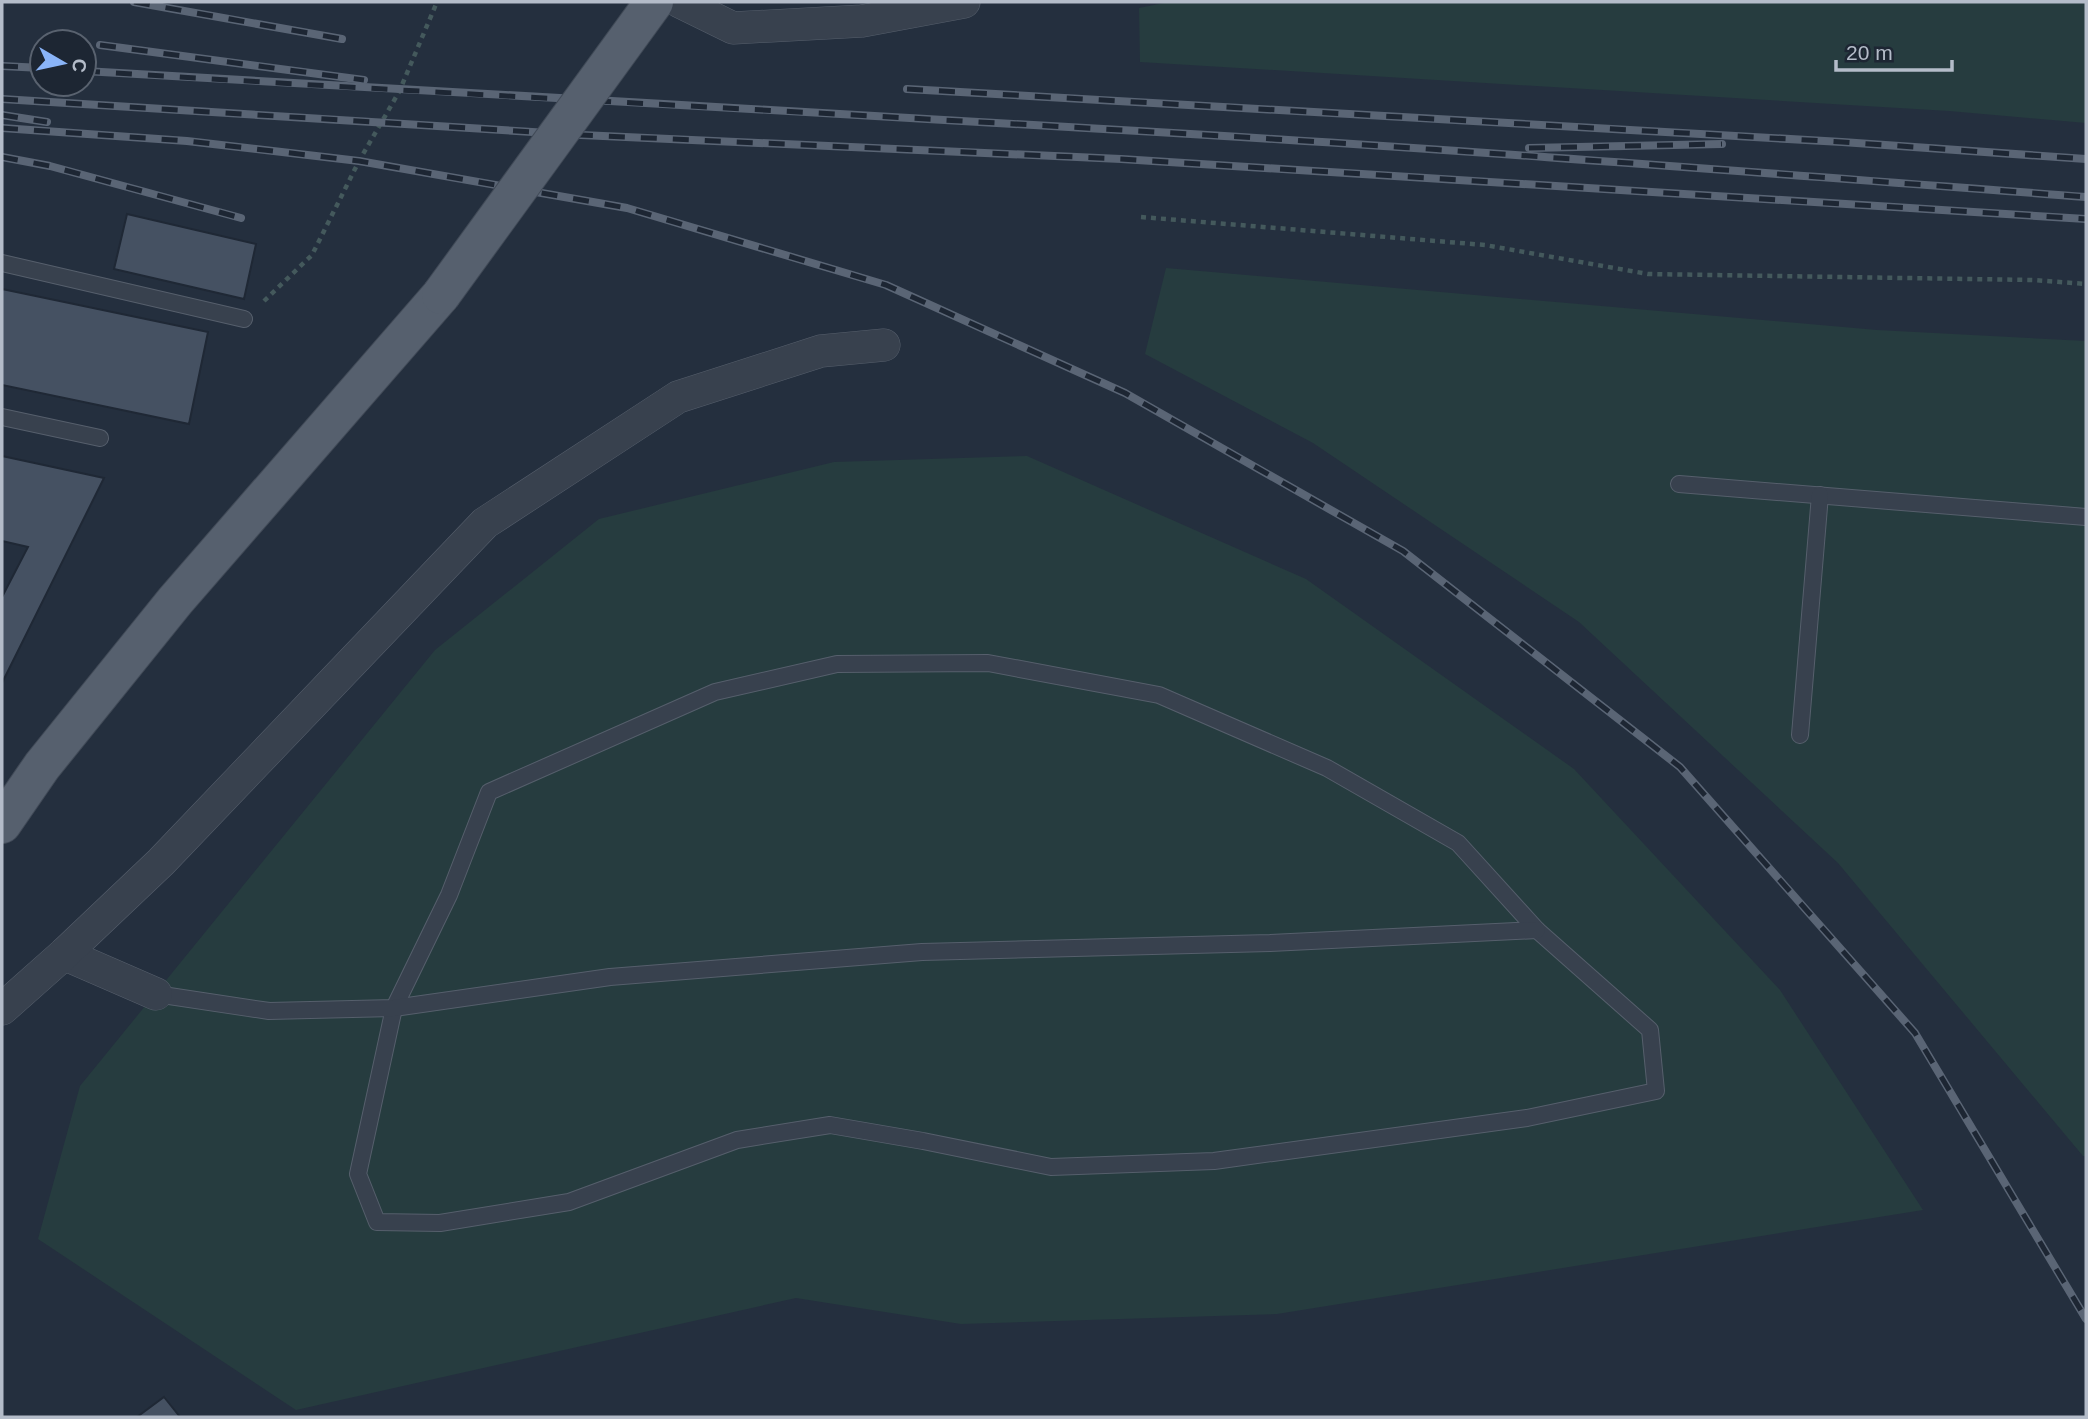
<svg xmlns="http://www.w3.org/2000/svg" width="2088" height="1419" font-family="Helvetica,sans-serif">
<style>
.green{fill:#263c3f}
.building{fill:#455162;stroke:#1f2835;stroke-width:2}
.lines{fill:none;stroke-linecap:round;stroke-linejoin:round}
.service-casing{stroke:#565f6c;stroke-width:18}
.minor-casing{stroke:#565f6c;stroke-width:33}
.primary-casing{stroke:#414a57;stroke-width:40}
.path{stroke:#44595c;stroke-width:4.5;stroke-dasharray:5 5;stroke-linecap:butt}
.service{stroke:#38414e;stroke-width:16}
.minor{stroke:#38414e;stroke-width:32}
.primary{stroke:#56606e;stroke-width:38}
.rail-casing{stroke:#5a6575;stroke-width:8}
.rail{stroke:#1d2633;stroke-width:5;stroke-dasharray:16;stroke-linecap:butt}
.primary-bridge-casing{stroke:#414a57;stroke-width:40;stroke-linecap:butt}
.primary-bridge{stroke:#56606e;stroke-width:38}
</style>
<rect width="100%" height="100%" fill="#242f3e"/>
<g class="green">
<polygon points="1169,2 2086,2 2086,123 1949,111 1140,62 1139,8"/>
<polygon points="1166,268 1877,330 2086,341 2086,1156 2083,1156 1838,863 1579,622 1313,443 1145,354"/>
<polygon points="1027,456 1306,579 1574,769 1780,990 1923,1210 1277,1314 961,1324 796,1298 296,1410 38,1239 80,1086 435,650 599,519 834,462"/>
</g>
<g class="building">
<polygon points="127,214 256,244 244,299 114,269"/>
<polygon points="2,289 208,332 189,424 2,385"/>
<polygon points="2,456 104,478 2,683 2,597 28,547 2,541"/>
<polygon points="164,1397 180,1417 137,1417"/>
</g>
<g class="lines">
<g class="service-casing">
<g id="service">
<polyline points="2,263 244,319"/>
<polyline points="2,417 100,438"/>
<polyline points="1679,484 2086,517"/>
<polygon points="988,663 1159,695 1327,768 1458,843 1537,930 1650,1030 1656,1091 1527,1118 1214,1161 1051,1167 923,1141 830,1125 737,1140 569,1202 440,1223 377,1222 358,1174 394,1008 449,895 489,792 715,692 837,664"/>
<polyline points="1800,735 1820,495"/>
<polyline points="156,994 269,1011 394,1008 610,977 922,952 1270,943 1537,930"/>
</g>
</g>
<g class="minor-casing">
<g id="minor">
<polyline points="680,2 733,28 862,21 964,2"/>
<polyline points="64,954 156,994"/>
<polyline points="2,1009 64,954 161,862 485,523 678,397 821,351 884,345"/>
</g>
</g>
<g class="primary-casing">
<polyline id="primary" points="2,824 42,766 175,601 441,295"/>
</g>
<g class="path">
<polyline points="1141,217 1485,245 1648,274 2033,280 2086,284"/>
<polyline points="264,301 312,255 359,161 399,92 437,2"/>
</g>
<use href="#service" class="service"/>
<use href="#minor" class="minor"/>
<use href="#primary" class="primary"/>
<g class="rail-casing">
<g id="rail">
<polyline points="134,2 342,39"/>
<polyline points="100,45 364,80"/>
<polyline points="2,66 42,68"/>
<path d="M84,71c345,22 691,39 1037,59 322,18 644,43 965,67"/>
<polyline points="907,89 1842,142 2086,159"/>
<polyline points="2,99 581,135 1121,159 2086,219"/>
<polyline points="2,115 47,122"/>
<polyline points="2,128 187,141 359,161 627,208 886,285 1125,393 1403,551 1680,767 1915,1033 2086,1319"/>
<polyline points="1529,148 1722,144"/>
<polyline points="2,157 50,166 241,218"/>
</g>
</g>
<use href="#rail" class="rail"/>
<g class="primary-bridge-casing">
<polyline id="primary-bridge" points="441,295 654,2"/>
</g>
<use href="#primary-bridge" class="primary-bridge"/>
</g>
<rect width="2088" height="1419" fill="none" stroke="#b4bcc9" stroke-width="7"/>
<g transform="translate(63 63) rotate(99)"><circle r="33" fill="#1d2633" stroke="#59626f" stroke-width="2"/>
<path d="M0-5L12 26L0 18L-12 26Z" fill="#8ab4f8"/>
<text y="-10" font-size="19" font-weight="bold" text-anchor="middle" fill="#b4bcc9">С</text>
</g>
<path d="M1836 60v10h116v-10" fill="none" stroke="#b4bcc9" stroke-width="3.5"/>
<text x="1846" y="60" font-size="21" fill="#b4bcc9" stroke="#1d2633" stroke-width="5" paint-order="stroke">20 m</text>
</svg>
